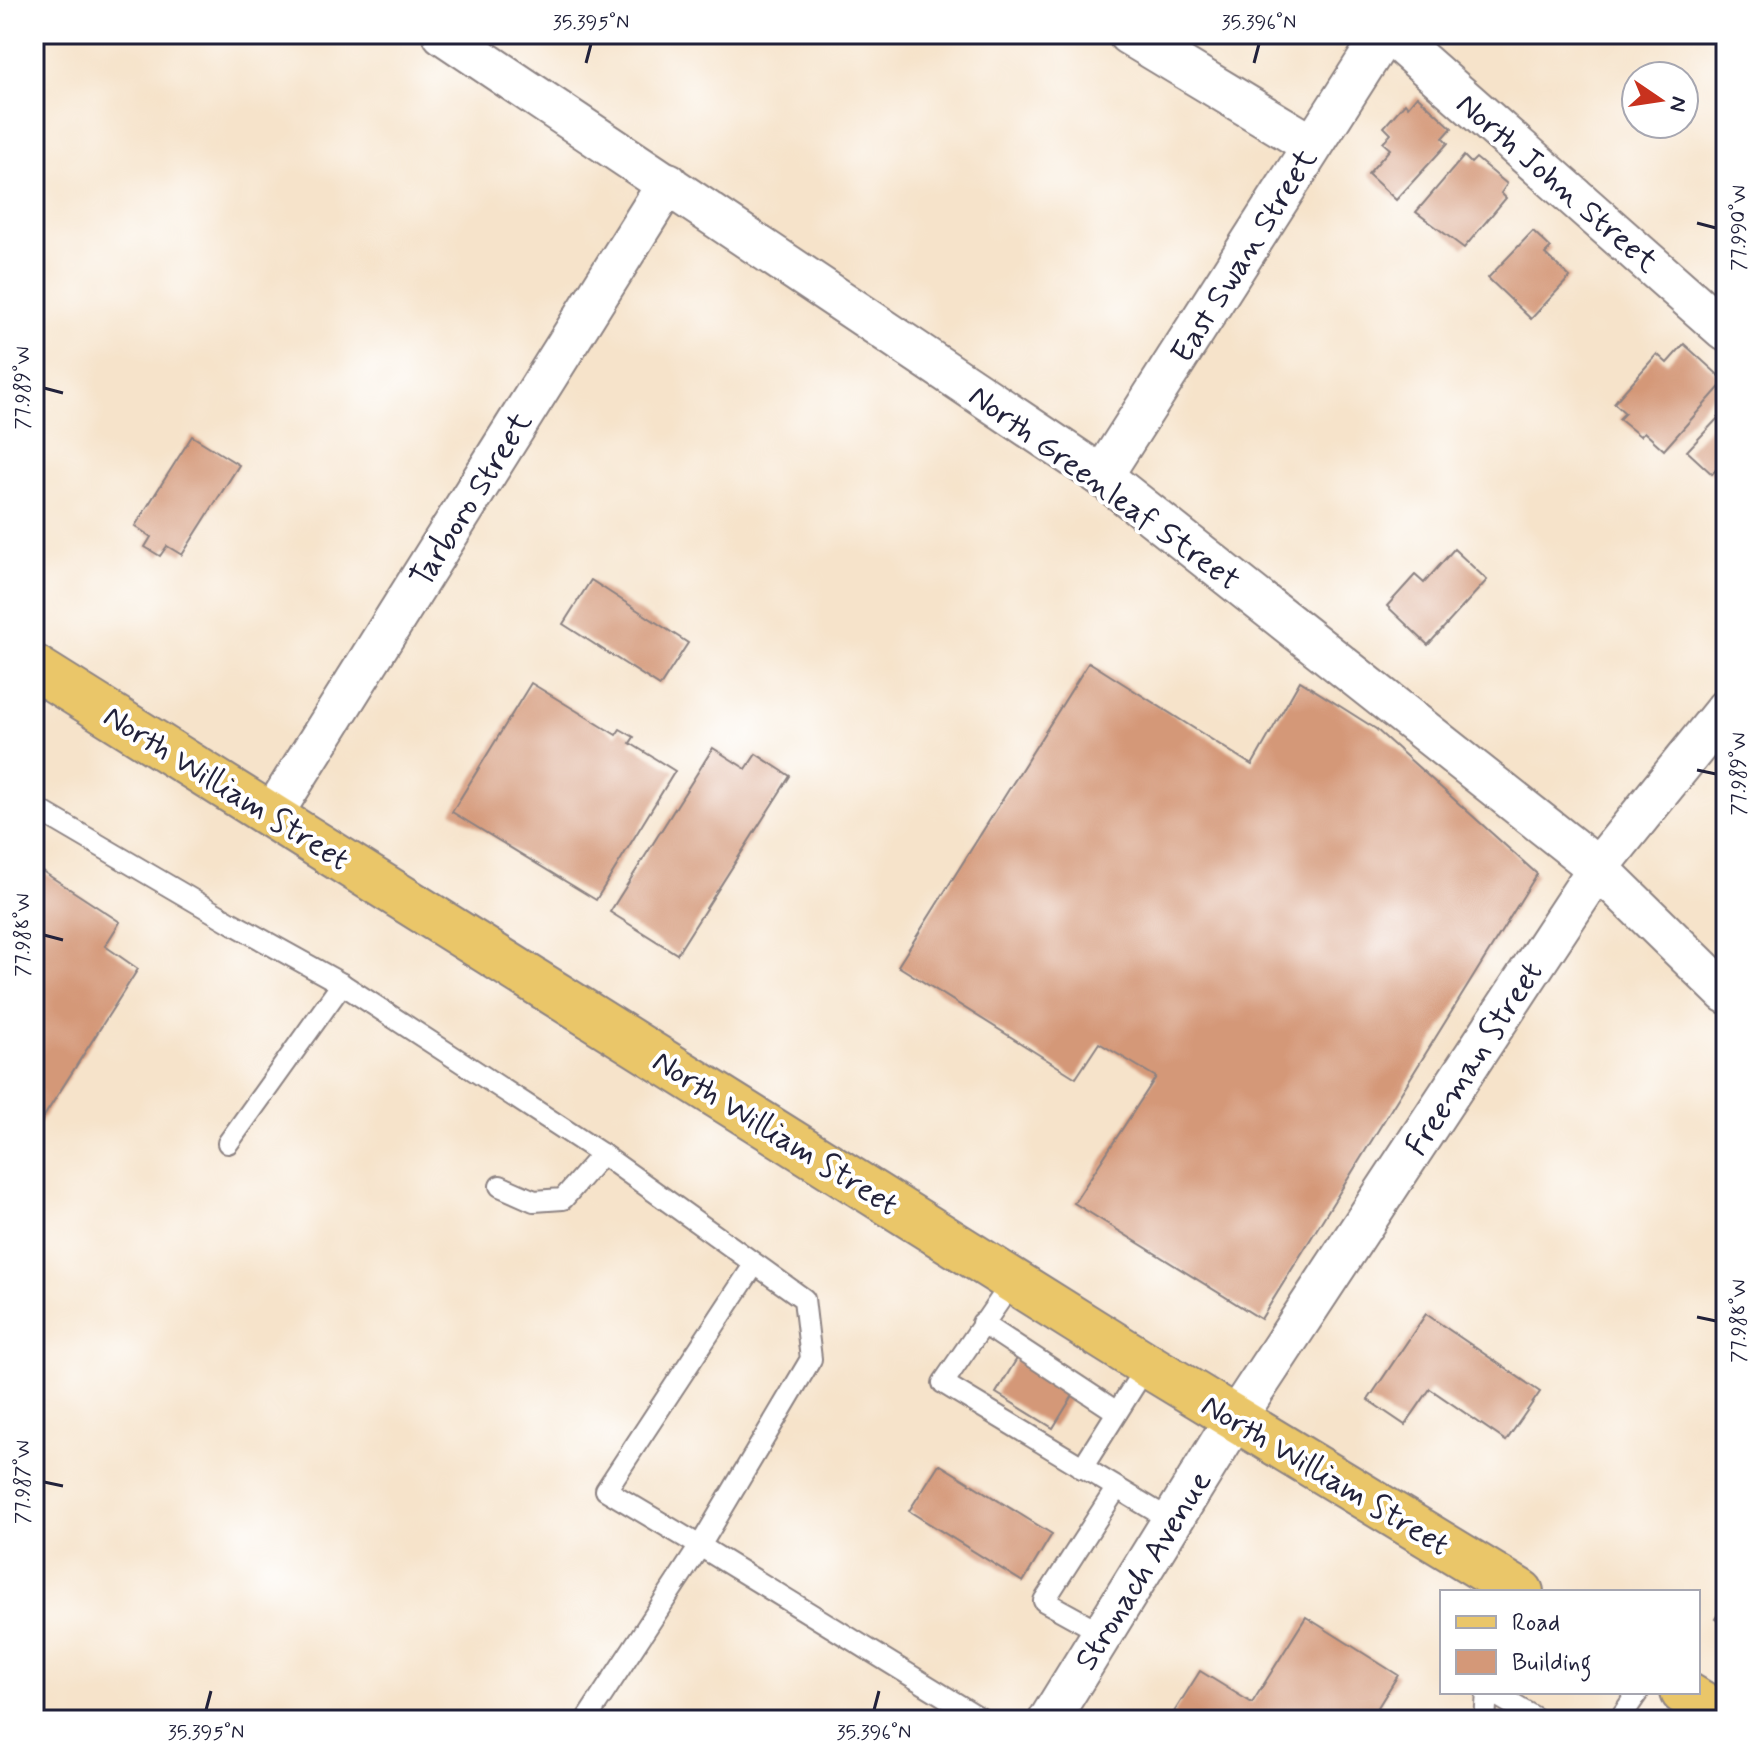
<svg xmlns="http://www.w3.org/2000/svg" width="1760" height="1754" font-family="Mynerve,sans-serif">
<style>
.building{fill:#d49878}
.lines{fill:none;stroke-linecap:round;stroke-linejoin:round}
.lane-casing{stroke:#8c8282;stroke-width:24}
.street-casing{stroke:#8c8282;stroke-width:44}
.primary-casing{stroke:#8c8282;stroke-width:48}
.lane{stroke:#fff;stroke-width:20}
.street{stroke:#fff;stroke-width:40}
.primary{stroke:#eac669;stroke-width:44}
.ticks{fill:none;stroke:#22223b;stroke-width:3}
.labels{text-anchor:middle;stroke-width:8;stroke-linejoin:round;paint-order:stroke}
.street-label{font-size:32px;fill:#22223b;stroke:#fff}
.neatline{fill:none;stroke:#22223b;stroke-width:3}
.ticks-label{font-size:20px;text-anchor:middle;fill:#22223b}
</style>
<rect width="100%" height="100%" fill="#fff"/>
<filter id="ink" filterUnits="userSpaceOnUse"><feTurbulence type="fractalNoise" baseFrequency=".0125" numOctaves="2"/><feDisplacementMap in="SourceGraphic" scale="16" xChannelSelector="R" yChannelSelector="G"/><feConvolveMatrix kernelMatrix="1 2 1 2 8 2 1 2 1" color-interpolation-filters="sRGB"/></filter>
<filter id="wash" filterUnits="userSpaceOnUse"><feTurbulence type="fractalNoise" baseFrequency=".006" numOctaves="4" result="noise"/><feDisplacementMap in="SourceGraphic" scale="32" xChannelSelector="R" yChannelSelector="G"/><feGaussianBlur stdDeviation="1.8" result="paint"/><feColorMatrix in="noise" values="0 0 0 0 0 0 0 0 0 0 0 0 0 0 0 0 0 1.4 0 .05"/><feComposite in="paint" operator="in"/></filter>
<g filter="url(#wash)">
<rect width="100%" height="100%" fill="#f6e3ca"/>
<g id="blocks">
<g class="building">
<polygon points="1417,96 1452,128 1443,138 1448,143 1396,200 1368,174 1390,149 1383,143 1391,134 1384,127 1405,103 1408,107"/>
<polygon points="1464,156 1471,163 1476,158 1507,184 1501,193 1506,198 1464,248 1416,212"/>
<polygon points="1533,231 1551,248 1545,254 1570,277 1531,319 1488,278"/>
<polygon points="1684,344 1725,381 1664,450 1644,432 1640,436 1619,419 1625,413 1614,403 1657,354 1667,363"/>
<polygon points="1719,417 1726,424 1726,459 1712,474 1687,451"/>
<polygon points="192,436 239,465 182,555 167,546 160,556 145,547 151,537 135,526"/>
<polygon points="1454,549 1487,580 1428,645 1387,606 1415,575 1424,583"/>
<polygon points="591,580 688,643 660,686 563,624"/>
<polygon points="1089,662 1252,765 1300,681 1376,729 1537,874 1261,1319 1074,1203 1156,1077 1099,1043 1076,1078 898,966"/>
<polygon points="531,683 616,735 620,729 634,737 630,743 675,771 596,900 452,812"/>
<polygon points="713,748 746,769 756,754 790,776 677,954 610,912"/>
<polygon points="36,867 120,922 105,946 138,969 34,1132 34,871"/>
<polygon points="1426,1314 1540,1392 1506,1441 1430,1389 1405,1425 1368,1400"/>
<polygon points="1018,1357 1075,1392 1053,1428 996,1393"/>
<polygon points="939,1464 1052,1534 1023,1582 909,1511"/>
<polygon points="1726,1601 1726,1626 1715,1619"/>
<polygon points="1306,1617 1398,1675 1370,1720 1169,1720 1200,1671 1252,1703"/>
</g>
</g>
</g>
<g filter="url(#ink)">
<use href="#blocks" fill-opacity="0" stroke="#8c8282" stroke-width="2"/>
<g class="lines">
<g class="lane-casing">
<g id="lane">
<polyline points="34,807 232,923 342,984 602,1154 804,1299 811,1359 700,1546 983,1720"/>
<polyline points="228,1143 342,984"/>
<polyline points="500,1186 534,1201 563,1199 602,1154"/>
<polyline points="1013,1281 943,1383 1172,1521"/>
<polyline points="982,1323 1117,1412"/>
<polyline points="1082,1468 1147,1365"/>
<polyline points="1102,1633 1044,1601 1116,1489"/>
<polyline points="1491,1692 1539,1720"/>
<polyline points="586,1720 700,1546 606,1490 754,1265"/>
<polyline points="1485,1720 1487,1692"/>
<polyline points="1619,1720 1638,1692"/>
</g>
</g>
<g class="street-casing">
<g id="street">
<polyline points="443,34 1102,476 1598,868 1726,993"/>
<polyline points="1128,34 1312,145"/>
<polyline points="1390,34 1726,331"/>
<polyline points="1102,476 1384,34"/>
<polyline points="272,815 668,183"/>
<polyline points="1049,1720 1235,1419 1598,868 1726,709"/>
</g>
</g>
<g class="primary-casing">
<g id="primary">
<polyline points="34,667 1147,1365 1521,1592"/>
<polyline points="1683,1692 1726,1718"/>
</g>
</g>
<use href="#lane" class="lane"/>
<use href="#street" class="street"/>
<use href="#primary" class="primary"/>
</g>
</g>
<path class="ticks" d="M586,63l5,-19M1254,63l5,-19M1697,223l19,5M44,388l19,5M1697,770l19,4M44,935l19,5M1697,1317l19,4M44,1482l19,4M206,1710l5,-19M874,1710l5,-19"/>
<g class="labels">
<g class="street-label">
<text transform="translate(1558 182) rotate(41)" y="11">North John Street</text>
<text transform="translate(1243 255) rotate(-58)" y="11">East Swan Street</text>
<text transform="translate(1105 487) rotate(36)" y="11">North Greenleaf Street</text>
<text transform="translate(470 499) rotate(-58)" y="11">Tarboro Street</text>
<text transform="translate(227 787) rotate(32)" y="11">North William Street</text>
<text transform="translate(1473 1058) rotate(-57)" y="11">Freeman Street</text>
<text transform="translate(776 1132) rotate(32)" y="11">North William Street</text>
<text transform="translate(1326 1474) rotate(31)" y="11">North William Street</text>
<text transform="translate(1142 1570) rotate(-58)" y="11">Stronach Avenue</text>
</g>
</g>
<rect width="1760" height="1754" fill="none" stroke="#fff" stroke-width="88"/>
<rect x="1440" y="1590" width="260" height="104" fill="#ffffff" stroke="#a7a7b1" stroke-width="2"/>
<rect x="1456" y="1616" width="40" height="12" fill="#eac669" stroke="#a7a7b1" stroke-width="2"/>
<text x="1512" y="1630" font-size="24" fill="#22223b">Road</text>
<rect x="1456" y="1650" width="40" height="24" fill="#d49878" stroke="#a7a7b1" stroke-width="2"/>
<text x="1512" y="1670" font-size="24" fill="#22223b">Building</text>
<g transform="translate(1660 100) rotate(103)"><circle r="38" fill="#ffffff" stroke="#a7a7b1" stroke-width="2"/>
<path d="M0-6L14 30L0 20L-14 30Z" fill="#c8321e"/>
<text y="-12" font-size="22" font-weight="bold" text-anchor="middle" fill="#22223b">N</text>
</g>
<rect x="44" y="44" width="1672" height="1666" class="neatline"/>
<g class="ticks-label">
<text x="591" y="29">35.395°N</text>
<text x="1259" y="29">35.396°N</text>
<text transform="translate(1738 228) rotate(-90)" y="7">77.990°W</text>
<text transform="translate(22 388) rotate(-90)" y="7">77.989°W</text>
<text transform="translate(1738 774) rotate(-90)" y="7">77.989°W</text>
<text transform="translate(22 935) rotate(-90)" y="7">77.988°W</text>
<text transform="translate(1738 1321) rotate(-90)" y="7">77.988°W</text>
<text transform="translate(22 1482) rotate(-90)" y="7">77.987°W</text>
<text x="206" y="1739">35.395°N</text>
<text x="874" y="1739">35.396°N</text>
</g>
</svg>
